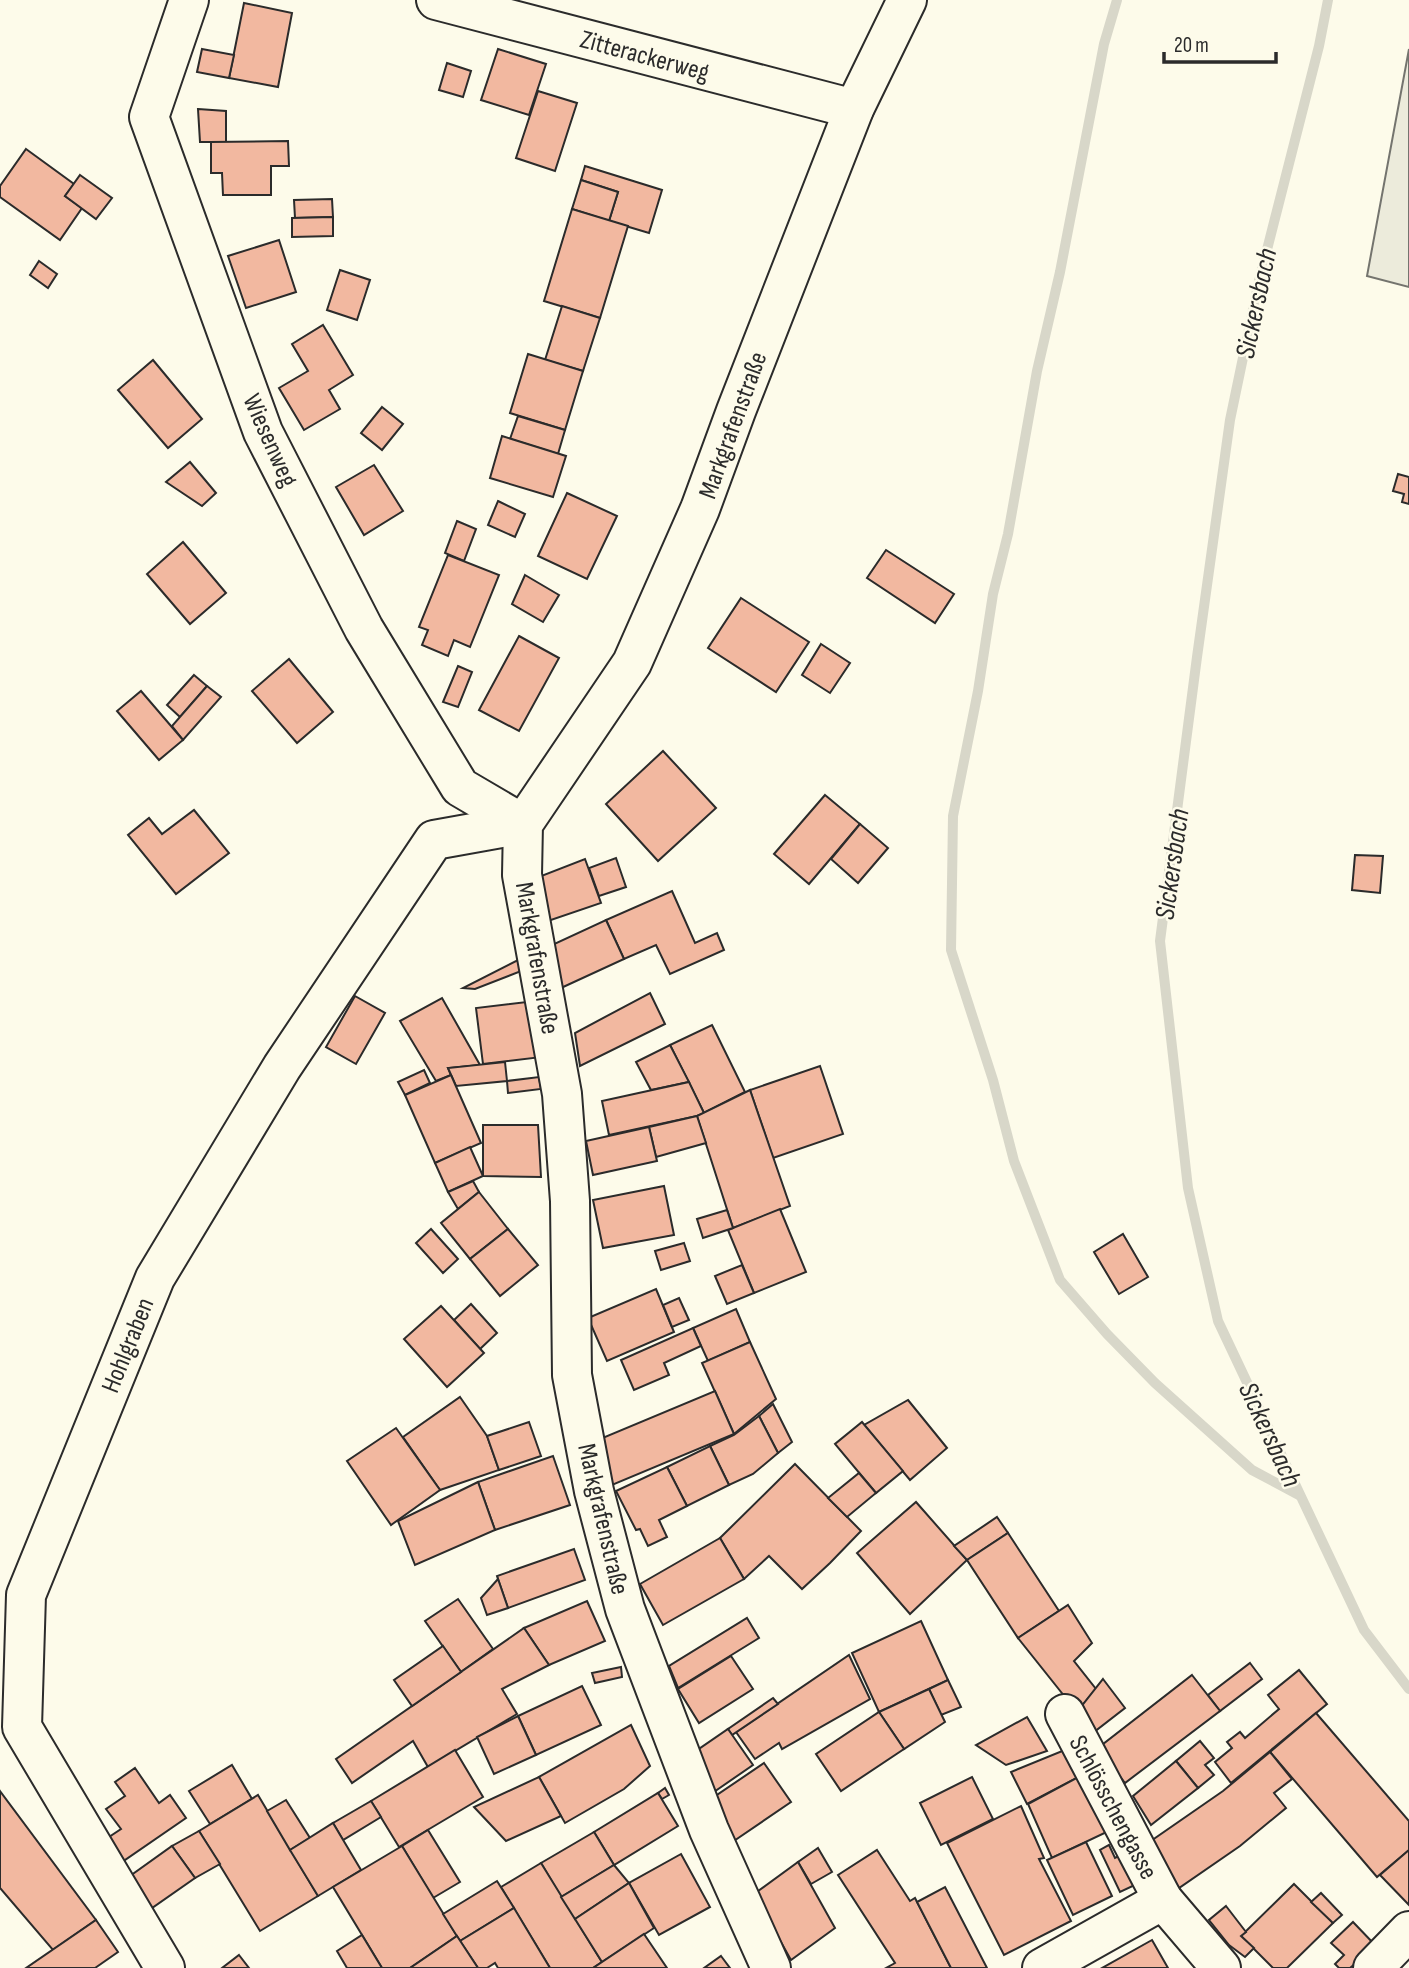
<svg xmlns="http://www.w3.org/2000/svg" width="1409" height="1968" font-family="'Sofia Sans Condensed',sans-serif">
<style>
.green{fill:#ecebdb;stroke:#74746e;stroke-width:2}
.lines{fill:none;stroke-linecap:round;stroke-linejoin:round}
.stream{stroke:#d8d7c9;stroke-width:10}
.building{fill:#f2b8a0;stroke:#2b2b2b;stroke-width:2}
.minor-casing{stroke:#2b2b2b;stroke-width:42}
.minor{stroke:#fdfbea;stroke-width:38}
.labels{text-anchor:middle;stroke-width:5;stroke-linejoin:round;paint-order:stroke}
.street-label{font-size:26px;fill:#2b2b2b;stroke:#fdfbea}
.water-label{font-size:28px;font-style:italic;fill:#2b2b2b;stroke:#fdfbea}
</style>
<rect width="100%" height="100%" fill="#fdfbea"/>
<polygon class="green" points="1409,49 1409,287 1367,276"/>
<g class="lines">
<g class="stream">
<polyline points="1117,0 1104,44 1060,272 1037,371 1008,534 993,594 978,691 953,816 951,950 993,1080 1014,1161 1060,1280 1107,1334 1155,1383 1252,1470 1299,1495"/>
<polyline points="1328,0 1319,46 1259,281 1230,420 1197,657 1160,941 1188,1188 1218,1321 1364,1630 1409,1689"/>
</g>
</g>
<g class="building">
<polygon points="244,3 292,13 278,87 229,78"/>
<polygon points="202,49 234,55 229,78 197,72"/>
<polygon points="498,49 546,64 529,115 481,100"/>
<polygon points="447,63 471,71 463,97 439,90"/>
<polygon points="538,91 577,103 555,171 516,158"/>
<polygon points="198,109 226,111 226,142 200,142"/>
<polygon points="288,141 289,166 271,166 271,195 223,195 222,173 211,173 211,142"/>
<polygon points="26,149 74,184 65,196 82,208 60,240 0,197 0,186"/>
<polygon points="585,166 662,190 649,233 609,221 618,192 581,180"/>
<polygon points="80,175 112,198 96,219 65,196"/>
<polygon points="581,180 618,192 609,221 572,209"/>
<polygon points="332,199 333,217 295,218 294,200"/>
<polygon points="572,209 628,226 600,318 544,301"/>
<polygon points="333,217 333,236 292,237 292,218"/>
<polygon points="279,240 296,292 246,308 228,256"/>
<polygon points="39,261 57,274 48,288 30,275"/>
<polygon points="340,270 370,280 357,320 327,310"/>
<polygon points="562,306 600,318 583,371 545,360"/>
<polygon points="323,325 353,375 329,390 340,409 304,430 279,388 308,371 292,344"/>
<polygon points="528,354 583,371 565,430 510,413"/>
<polygon points="153,360 202,419 168,448 118,390"/>
<polygon points="382,407 403,424 382,450 361,433"/>
<polygon points="518,416 565,430 558,454 510,439"/>
<polygon points="502,436 566,456 553,497 490,478"/>
<polygon points="190,462 216,493 202,506 166,482"/>
<polygon points="374,465 403,511 364,535 336,487"/>
<polygon points="1398,474 1409,477 1409,504 1402,502 1404,494 1393,491"/>
<polygon points="567,493 617,516 587,579 538,556"/>
<polygon points="498,501 525,514 515,537 488,525"/>
<polygon points="457,521 476,529 464,561 445,553"/>
<polygon points="183,542 226,593 190,624 147,574"/>
<polygon points="886,550 954,594 935,623 867,578"/>
<polygon points="448,555 499,575 470,647 454,640 448,656 422,645 428,630 419,627"/>
<polygon points="525,575 559,595 543,622 512,604"/>
<polygon points="741,598 809,642 776,692 708,648"/>
<polygon points="519,636 559,658 519,731 479,710"/>
<polygon points="821,644 850,663 830,693 802,675"/>
<polygon points="289,659 333,712 297,743 252,691"/>
<polygon points="458,666 472,672 458,707 443,702"/>
<polygon points="194,675 207,686 180,717 167,705"/>
<polygon points="207,686 221,697 183,740 172,726"/>
<polygon points="141,691 183,740 159,760 117,711"/>
<polygon points="663,751 716,808 658,861 606,804"/>
<polygon points="825,795 860,824 809,884 774,854"/>
<polygon points="194,810 229,853 176,894 128,835 149,818 162,834"/>
<polygon points="860,824 888,848 858,883 831,859"/>
<polygon points="1355,855 1383,856 1380,893 1352,890"/>
<polygon points="616,858 626,887 599,896 589,868"/>
<polygon points="585,859 601,903 548,921 536,878"/>
<polygon points="672,891 695,943 717,933 724,950 670,974 656,945 624,959 606,920"/>
<polygon points="606,920 624,959 561,988 552,945"/>
<polygon points="526,956 529,968 475,989 463,988"/>
<polygon points="650,993 665,1024 580,1066 575,1033"/>
<polygon points="355,996 385,1013 356,1064 326,1047"/>
<polygon points="442,998 480,1065 448,1068 451,1075 436,1081 400,1021"/>
<polygon points="535,1001 542,1057 483,1064 476,1008"/>
<polygon points="712,1025 745,1092 704,1113 670,1045"/>
<polygon points="670,1045 689,1082 651,1090 636,1062"/>
<polygon points="505,1062 507,1081 456,1086 448,1068"/>
<polygon points="820,1066 843,1134 773,1158 750,1090"/>
<polygon points="424,1070 430,1083 405,1095 398,1082"/>
<polygon points="451,1075 481,1143 435,1163 405,1095"/>
<polygon points="539,1077 541,1089 508,1093 507,1081"/>
<polygon points="689,1082 704,1113 697,1116 609,1135 602,1101"/>
<polygon points="750,1090 790,1206 733,1228 697,1116"/>
<polygon points="697,1116 706,1143 656,1157 649,1127"/>
<polygon points="483,1125 538,1125 541,1177 483,1176"/>
<polygon points="649,1127 657,1161 593,1175 586,1141"/>
<polygon points="470,1147 483,1176 448,1192 435,1163"/>
<polygon points="473,1181 479,1192 458,1209 448,1192"/>
<polygon points="664,1186 674,1235 603,1248 593,1200"/>
<polygon points="479,1192 508,1229 470,1259 441,1223"/>
<polygon points="780,1209 806,1272 754,1293 728,1230"/>
<polygon points="727,1210 733,1228 703,1238 697,1219"/>
<polygon points="431,1229 458,1259 443,1273 416,1243"/>
<polygon points="508,1229 538,1265 500,1296 470,1259"/>
<polygon points="1123,1234 1148,1277 1119,1294 1094,1252"/>
<polygon points="684,1243 690,1261 661,1270 655,1251"/>
<polygon points="742,1265 754,1293 727,1304 715,1276"/>
<polygon points="656,1289 674,1332 607,1361 588,1318"/>
<polygon points="679,1298 689,1320 672,1327 663,1305"/>
<polygon points="471,1304 497,1333 480,1349 454,1320"/>
<polygon points="441,1306 484,1353 447,1387 404,1339"/>
<polygon points="736,1309 750,1342 708,1361 693,1328"/>
<polygon points="693,1328 701,1346 664,1363 669,1375 634,1390 621,1360"/>
<polygon points="750,1342 776,1399 734,1434 702,1363"/>
<polygon points="715,1391 734,1434 612,1485 600,1439"/>
<polygon points="460,1397 487,1436 499,1470 440,1490 403,1437"/>
<polygon points="908,1400 947,1448 910,1480 864,1425"/>
<polygon points="773,1404 792,1442 778,1453 759,1416"/>
<polygon points="759,1416 778,1453 753,1474 729,1485 710,1446 734,1435"/>
<polygon points="529,1422 541,1456 499,1470 487,1436"/>
<polygon points="862,1422 903,1471 876,1493 835,1444"/>
<polygon points="396,1428 440,1490 391,1525 347,1461"/>
<polygon points="710,1446 729,1485 687,1506 667,1467"/>
<polygon points="553,1456 570,1505 495,1530 478,1482"/>
<polygon points="795,1464 861,1531 830,1563 802,1589 769,1556 744,1579 720,1538"/>
<polygon points="667,1467 687,1506 659,1520 667,1537 648,1546 640,1529 636,1530 616,1491"/>
<polygon points="859,1473 876,1493 847,1517 828,1498"/>
<polygon points="478,1482 495,1530 415,1565 398,1521"/>
<polygon points="916,1502 967,1560 910,1614 857,1553"/>
<polygon points="997,1517 1008,1533 967,1560 954,1546"/>
<polygon points="1008,1533 1059,1611 1018,1638 967,1560"/>
<polygon points="720,1538 744,1579 663,1625 640,1584"/>
<polygon points="574,1549 585,1580 508,1608 497,1576"/>
<polygon points="498,1579 508,1608 487,1615 481,1598"/>
<polygon points="458,1599 493,1649 461,1672 425,1621"/>
<polygon points="587,1601 605,1641 549,1665 524,1628"/>
<polygon points="1068,1605 1092,1643 1074,1661 1096,1689 1077,1712 1018,1638"/>
<polygon points="747,1618 759,1638 678,1688 669,1666"/>
<polygon points="921,1621 948,1680 879,1712 852,1653"/>
<polygon points="524,1628 549,1665 502,1689 517,1714 428,1767 413,1741 352,1783 336,1759"/>
<polygon points="443,1646 461,1672 412,1706 394,1680"/>
<polygon points="849,1655 870,1699 782,1749 779,1743 755,1759 736,1732"/>
<polygon points="731,1656 753,1689 699,1723 678,1689"/>
<polygon points="1250,1663 1262,1679 1220,1711 1208,1695"/>
<polygon points="621,1667 622,1677 595,1683 592,1673"/>
<polygon points="1299,1670 1327,1704 1231,1783 1215,1762 1232,1748 1227,1742 1240,1732 1245,1738 1279,1709 1268,1695"/>
<polygon points="1192,1675 1220,1711 1125,1783 1098,1748"/>
<polygon points="1103,1679 1125,1708 1094,1732 1077,1712"/>
<polygon points="948,1680 961,1707 941,1715 929,1689"/>
<polygon points="582,1686 601,1725 536,1755 518,1716"/>
<polygon points="929,1689 945,1722 904,1749 879,1712"/>
<polygon points="773,1698 778,1704 732,1735 728,1729"/>
<polygon points="879,1712 904,1749 841,1791 816,1754"/>
<polygon points="1316,1713 1409,1821 1409,1850 1377,1877 1270,1752"/>
<polygon points="518,1716 536,1755 494,1774 477,1737"/>
<polygon points="1027,1717 1047,1751 1006,1765 976,1745"/>
<polygon points="631,1725 650,1766 624,1789 565,1823 539,1777"/>
<polygon points="728,1729 753,1765 711,1794 696,1751"/>
<polygon points="1200,1741 1214,1758 1205,1765 1214,1775 1198,1788 1176,1761"/>
<polygon points="1072,1747 1086,1773 1027,1804 1011,1772"/>
<polygon points="455,1750 483,1797 399,1847 371,1801"/>
<polygon points="1270,1752 1292,1779 1274,1793 1286,1808 1240,1846 1179,1888 1148,1843 1223,1791"/>
<polygon points="1176,1761 1198,1788 1151,1825 1133,1796"/>
<polygon points="764,1763 791,1802 728,1845 714,1797"/>
<polygon points="232,1765 252,1799 210,1824 189,1791"/>
<polygon points="135,1768 159,1803 170,1795 186,1818 122,1862 106,1839 121,1829 106,1809 125,1796 115,1782"/>
<polygon points="1086,1773 1113,1829 1052,1858 1028,1804"/>
<polygon points="539,1777 561,1816 506,1841 474,1807"/>
<polygon points="972,1777 993,1819 941,1845 920,1803"/>
<polygon points="665,1788 669,1795 662,1799 658,1793"/>
<polygon points="0,1791 96,1920 53,1950 0,1888"/>
<polygon points="658,1793 678,1826 614,1865 594,1832"/>
<polygon points="258,1795 318,1896 260,1931 199,1831"/>
<polygon points="286,1800 310,1838 290,1850 267,1811"/>
<polygon points="371,1801 381,1817 343,1840 333,1823"/>
<polygon points="1021,1806 1044,1858 1039,1859 1071,1921 1004,1955 947,1843"/>
<polygon points="333,1823 361,1870 318,1896 290,1850"/>
<polygon points="428,1830 460,1882 433,1898 402,1846"/>
<polygon points="199,1831 220,1864 195,1878 172,1846"/>
<polygon points="594,1832 614,1865 561,1897 541,1863"/>
<polygon points="1086,1842 1112,1896 1073,1915 1047,1860"/>
<polygon points="1109,1845 1115,1858 1123,1854 1137,1884 1120,1892 1100,1850"/>
<polygon points="172,1846 195,1878 152,1908 130,1876"/>
<polygon points="402,1846 457,1936 410,1968 382,1968 333,1887"/>
<polygon points="818,1848 832,1872 811,1884 798,1862"/>
<polygon points="877,1850 910,1901 915,1898 951,1968 886,1968 895,1963 838,1875"/>
<polygon points="1409,1850 1409,1905 1380,1875"/>
<polygon points="681,1854 710,1907 659,1935 629,1883"/>
<polygon points="798,1862 835,1928 791,1960 754,1894"/>
<polygon points="541,1863 602,1962 593,1968 550,1968 501,1887"/>
<polygon points="614,1865 629,1883 575,1919 561,1897"/>
<polygon points="497,1881 514,1908 460,1941 443,1914"/>
<polygon points="629,1883 654,1928 602,1962 575,1919"/>
<polygon points="1294,1884 1333,1923 1287,1968 1273,1968 1241,1936"/>
<polygon points="945,1887 987,1968 951,1968 917,1902"/>
<polygon points="1321,1893 1342,1915 1333,1923 1311,1902"/>
<polygon points="1226,1906 1246,1932 1241,1936 1254,1948 1245,1957 1229,1945 1209,1920"/>
<polygon points="514,1908 550,1968 498,1968 495,1963 487,1968 478,1968 460,1941"/>
<polygon points="96,1920 118,1952 95,1968 26,1968"/>
<polygon points="1353,1922 1376,1946 1350,1968 1339,1968 1335,1964 1344,1955 1331,1943"/>
<polygon points="644,1934 667,1968 593,1968"/>
<polygon points="362,1935 382,1968 347,1968 337,1951"/>
<polygon points="457,1936 478,1968 410,1968"/>
<polygon points="1152,1940 1168,1968 1102,1968"/>
<polygon points="239,1955 249,1968 222,1968"/>
<polygon points="721,1956 730,1968 704,1968"/>
</g>
<g class="lines">
<g class="minor-casing">
<g id="minor">
<polyline points="189,0 149,117 263,432 364,629 460,787 523,824"/>
<polyline points="436,0 854,109"/>
<polyline points="1065,1714 1163,1900"/>
<polyline points="165,1968 22,1727 26,1595 155,1278 282,1067 434,840 523,824"/>
<polyline points="771,1968 709,1830 625,1609 594,1491 572,1375 570,1201 562,1094 522,875 523,824 632,663 700,509 736,411 854,109 907,0"/>
<polyline points="1042,1968 1163,1900 1221,1968"/>
<polyline points="1373,1968 1409,1931"/>
</g>
</g>
<use href="#minor" class="minor"/>
</g>
<g class="labels">
<g class="street-label">
<text transform="translate(645 55) rotate(15)" y="9">Zitterackerweg</text>
<text transform="translate(732 425) rotate(-70)" y="9">Markgrafenstraße</text>
<text transform="translate(271 440) rotate(66)" y="9">Wiesenweg</text>
<text transform="translate(538 958) rotate(80)" y="9">Markgrafenstraße</text>
<text transform="translate(127 1345) rotate(-68)" y="9">Hohlgraben</text>
<text transform="translate(604 1519) rotate(77)" y="9">Markgrafenstraße</text>
<text transform="translate(1114 1807) rotate(62)" y="9">Schlösschengasse</text>
</g>
<g class="water-label">
<text transform="translate(1255 303) rotate(-78)" y="10">Sickersbach</text>
<text transform="translate(1171 864) rotate(-82)" y="10">Sickersbach</text>
<text transform="translate(1271 1434) rotate(65)" y="10">Sickersbach</text>
</g>
</g>
<path d="M1164 52v10h112v-10" fill="none" stroke="#2b2b2b" stroke-width="3.5"/>
<text x="1174" y="52" font-size="21" fill="#2b2b2b" stroke="#fdfbea" stroke-width="5" paint-order="stroke">20 m</text>
</svg>
